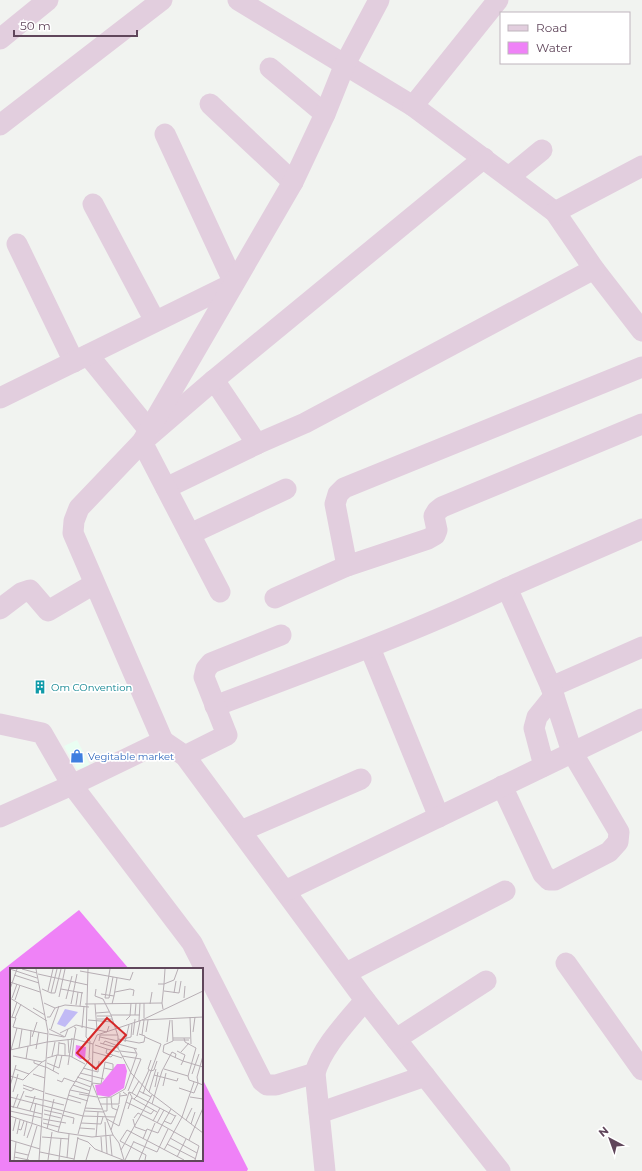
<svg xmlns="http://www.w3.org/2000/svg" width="642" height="1171" font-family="Montserrat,sans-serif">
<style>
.commercial{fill:#e9fef2}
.water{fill:#ef82f7}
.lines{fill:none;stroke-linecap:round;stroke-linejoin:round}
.minor{stroke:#e2cede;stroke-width:21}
.labels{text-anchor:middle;stroke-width:3.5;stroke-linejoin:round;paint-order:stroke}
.culture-label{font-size:10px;fill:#0d838f;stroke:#fff;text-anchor:start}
.shop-label{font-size:10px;fill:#366cbe;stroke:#fff;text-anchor:start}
.inset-road{fill:none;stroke:#b7aeb4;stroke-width:1}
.view{fill:#d62828;fill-opacity:0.15;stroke:#d62828;stroke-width:2}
.inset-edge{fill:none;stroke:#60465b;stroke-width:2}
</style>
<rect width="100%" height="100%" fill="#f1f3f0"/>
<polygon class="commercial" points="77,740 91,767 77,769 64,746"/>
<polygon class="water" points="79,910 129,969 11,969 11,1160 202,1160 202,1078 248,1169 247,1171 0,1171 0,972"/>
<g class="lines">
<g class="minor">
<polyline points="238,0 413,106 555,212 594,269 642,331"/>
<polyline points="0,39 48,0"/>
<polyline points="270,68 325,114"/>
<polyline points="210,104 293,182"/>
<polyline points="413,106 498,0"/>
<polyline points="0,125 162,0"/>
<polyline points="509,177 542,150"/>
<polyline points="93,204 155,321"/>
<polyline points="555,212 642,166"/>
<polyline points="17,244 74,362"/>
<polyline points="88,355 149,430"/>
<polyline points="214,380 257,444"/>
<polyline points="0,398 234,283 165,134"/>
<polyline points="166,488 257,444 305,423 594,269"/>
<polyline points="642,529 507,588 551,687 642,647"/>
<polyline points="190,534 286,489"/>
<polyline points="347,566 335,504 338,494 344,488 642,367"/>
<polyline points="220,592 142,442 214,380 484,158"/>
<polyline points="275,598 347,566 428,539 435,535 437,530 434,516 437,511 442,507 642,424"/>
<polyline points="0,609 21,593 30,590 48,611 94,584"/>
<polyline points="370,648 439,817"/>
<path d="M215,706c98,-37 197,-73 292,-118"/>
<polyline points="0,724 42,733 72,785 192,943 262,1081 267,1085 276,1085 315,1073"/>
<polyline points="163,741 185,756 365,1000 500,1171"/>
<polyline points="185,756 227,735 204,677 206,669 211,663 281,635"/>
<polyline points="544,766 534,728 537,717 554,696"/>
<polyline points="502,786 543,874 549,880 555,880 609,852 618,842 619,832 572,752 551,687"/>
<polyline points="0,817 72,785 163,741 73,533 74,521 79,508 142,442 149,430 293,182 325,114 345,64 379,0"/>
<polyline points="241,831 361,779"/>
<polyline points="285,891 642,719"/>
<polyline points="566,963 642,1070"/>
<polyline points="346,973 505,891"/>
<polyline points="396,1039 486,981"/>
<polyline points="319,1113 425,1076"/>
<path d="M325,1171l-10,-98c7,-26 33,-52 50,-73"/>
</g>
</g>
<defs>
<g id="building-bare" transform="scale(1.08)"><path d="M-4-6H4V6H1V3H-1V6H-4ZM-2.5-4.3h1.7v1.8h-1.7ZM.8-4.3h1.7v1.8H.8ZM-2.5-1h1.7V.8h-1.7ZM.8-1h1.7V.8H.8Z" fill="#0f9aa8" stroke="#fff" stroke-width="2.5" paint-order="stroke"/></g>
<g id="shop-bare" transform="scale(1.08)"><path d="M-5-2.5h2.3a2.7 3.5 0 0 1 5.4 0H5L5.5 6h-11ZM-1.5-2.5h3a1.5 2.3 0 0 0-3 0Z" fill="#3f7fe0" stroke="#fff" stroke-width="2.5" paint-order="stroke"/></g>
</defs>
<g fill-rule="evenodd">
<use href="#building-bare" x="40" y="687"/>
<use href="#shop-bare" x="77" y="756"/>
</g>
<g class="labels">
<g class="culture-label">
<text x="51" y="691">Om COnvention</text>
</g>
<g class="shop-label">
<text x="88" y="760">Vegitable market</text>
</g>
</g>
<g transform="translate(10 968)">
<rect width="193" height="193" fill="#f1f3f0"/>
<path d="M55,41l13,3 -13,15 -8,-3z" fill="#c1baf5"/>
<path d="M66,77l10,2 -1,12h-5l-5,-4zM107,96h8l2,7 -3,17 -15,9 -12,-2 -2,-10 6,-1z" fill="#ef82f7"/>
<path class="inset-road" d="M0,1l27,9M12,1l15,4M26,1l12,63 -9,128M78,1l-2,68 4,4 -1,17M100,1l-5,29h4l4,-21M70,3l50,9 3,-8M28,6l50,11M4,7l25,8M0,14l30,10M148,16h6l1,-15M0,21l7,-20M32,21l9,4 6,-24M51,21l22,4M86,21l-1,7 8,3 8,16 7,21v12l13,25 18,19 54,41M38,23l5,-22M154,23l15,2 2,-12M105,24l15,-3 4,1 -1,6M41,25h4l6,-24M164,25l2,-12M91,26l13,2 -2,8M104,28l3,-18M49,29l6,-28M0,30l37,23M2,30l5,-14M174,30l1,-12M56,31l6,-23M5,32l5,-15M34,35l11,5M152,35l2,-19 10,-4 4,-11M61,36l6,-30M75,36l77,-1 1,6M85,36l2,26M140,36l2,-12M66,37l2,-13M70,38l2,-14M23,40l12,7M86,45l13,-1M101,47h29M125,47l1,-12M87,48h14M2,49l5,-15M37,49h3l5,-9 10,-3 24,2M180,49l1,27M5,50l6,-14M134,50v-15M87,51h15M78,52l25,2M116,52l4,-4 1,-13M132,52l61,-29M162,52l1,21 -9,4 -1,7 20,9 2,-6 -8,-4M129,53l1,-18M64,59l2,1 -2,11M7,60l31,6M72,60l2,-22M39,61l16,8 3,-8M41,61l8,-23M136,64l2,-12M183,64l2,-15M50,65l16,-8 31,7 2,-6M39,66l15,3M123,67l2,-16M132,67l2,-15M127,68l3,-15M22,69l5,-15M90,69l18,4M135,69l16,7M163,70h17M174,70l1,4 11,6 -8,28M58,71l1,14M108,71l21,4 5,-1 1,-6 -6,-2M113,71l8,-2 1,-13M163,72h16M89,73l1,-6h18M37,74l27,-3 19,5 4,-9 45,-15 61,-3M115,74l4,-17M157,74l3,-22M49,75l6,1v12M90,75l18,5M93,76l2,-3 13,5M108,76l19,5M20,77l1,-15M85,77l12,4M9,80l3,-19M26,81l3,-17M0,82l37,-8M1,82l6,-22 -4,-1 3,-9 -5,-1M110,83l16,2M83,84l18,5 2,-2M109,84l-12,-3 -1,4 16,5M171,84l8,-9M48,87l1,-13M3,88l29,6 4,-2M42,88l3,-14M112,88l19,3 -13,32M193,88l-6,21 1,6 5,2M62,89l2,-18M37,90l10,-3 13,1 15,8M16,91l2,-13M24,93v2l11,4M147,93l-3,9 -3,1 10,-27M37,95l12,5 3,-13M58,97l4,-27M171,97l2,-4 20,6M36,99l13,7M73,100l15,4 1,-11M5,101l14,5 13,-12M154,101l24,7 1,4 9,3 -4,10 -15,-5M43,103l4,-16M70,105l24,6M8,106l-1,4 6,2 6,-6M23,106l12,4M182,106l7,-20M144,107l23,6 1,-3M0,108l7,2 -4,14M67,109l15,5M47,112l5,2 2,-4 11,4M65,113l16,6M82,115l21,52M82,115l9,1 2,-11 1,-5 1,-6 8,2v6l-9,-2M13,117l21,7M63,117l17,6M0,118l6,-21M153,118l3,-13M145,119l3,-15M13,120l8,3 3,-2M60,122l19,4M129,123l12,6M139,124l7,-23M35,125l36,10M122,125l5,3 12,-26M69,126l18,3M133,126l8,-23 -3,-2 3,-9M58,127l20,6M15,128l18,4M110,128l7,-1 -4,-3M0,129l73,19 32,1M101,129l1,11 5,2M180,129l13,2M88,130l13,-1 14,-8 12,-35 -3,-6M122,130l25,14M124,131l3,-3 38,20M34,132l20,5M116,134l25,12 3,-4M90,136h19l1,-11M142,136l10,-33 10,-19 4,2 -1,4M0,138l32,8M3,140l5,-14M7,140l7,-17M75,140l17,1M118,141l4,-12 -3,-5M34,142l18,4M0,143l32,7M20,143l5,-15M75,143l19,1M94,143h3v-13M34,146l17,4M52,147l12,3 -1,6M0,148l48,16 34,5 21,-2 6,8 5,17M124,150l4,-5 24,12 9,-16M33,151l23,4M97,151l12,7 10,-34 3,1 7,-12M123,151l2,8 11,4M176,152l6,-12M143,153l7,-13M154,153l7,3 5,-9M95,154l2,32M22,155l4,-20M33,155l16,4M71,155l20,1 2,-7M147,155l7,-13M181,156l4,-12M70,160l15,1M8,161l3,1 3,-9M37,161l7,-30M101,162l8,-25M3,163l3,-13M48,164l12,-42 20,-32M7,166l3,-14M68,166l14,-51 1,-39M14,168l3,-14M100,168l2,20M32,169l27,2M86,169l2,-25M91,169l1,15M17,170l5,-14M67,170l11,4 7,7 28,11M160,170l27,15M133,171l4,-10 11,4 4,-8 37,21 -4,14M0,172l30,9M179,172l14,-32M110,173l7,-11 57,30M110,173l26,14 -1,5M124,174l23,10 11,-23M157,176l29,15M111,182l31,-55M154,182l18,-33 12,-35M5,184l13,3M30,184l34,7M4,189l15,3M167,189l9,-18M57,190l2,-24M4,192l2,-18M17,192l10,-34M38,192l4,-28M49,192l2,-22M64,192l4,-23M76,192l4,-13M115,192l9,-19M129,192l16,-37"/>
<path class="view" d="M97,50l19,17 -30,34 -19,-16z"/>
<rect width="193" height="193" class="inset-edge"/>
</g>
<rect x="500" y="12" width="130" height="52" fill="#ffffff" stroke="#bfb5bd"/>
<rect x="508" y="25" width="20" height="6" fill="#e2cede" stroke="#bfb5bd"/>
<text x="536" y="32" font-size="12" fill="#60465b">Road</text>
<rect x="508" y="42" width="20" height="12" fill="#ef82f7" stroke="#bfb5bd"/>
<text x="536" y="52" font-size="12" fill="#60465b">Water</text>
<g transform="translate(610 1139) rotate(319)" stroke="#ffffff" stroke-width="3" paint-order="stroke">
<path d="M0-3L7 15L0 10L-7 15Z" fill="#60465b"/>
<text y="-6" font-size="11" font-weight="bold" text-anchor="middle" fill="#60465b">N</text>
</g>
<path d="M14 30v6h123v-6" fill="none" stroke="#60465b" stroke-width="2"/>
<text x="20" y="30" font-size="12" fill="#60465b" stroke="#ffffff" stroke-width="3" paint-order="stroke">50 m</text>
</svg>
